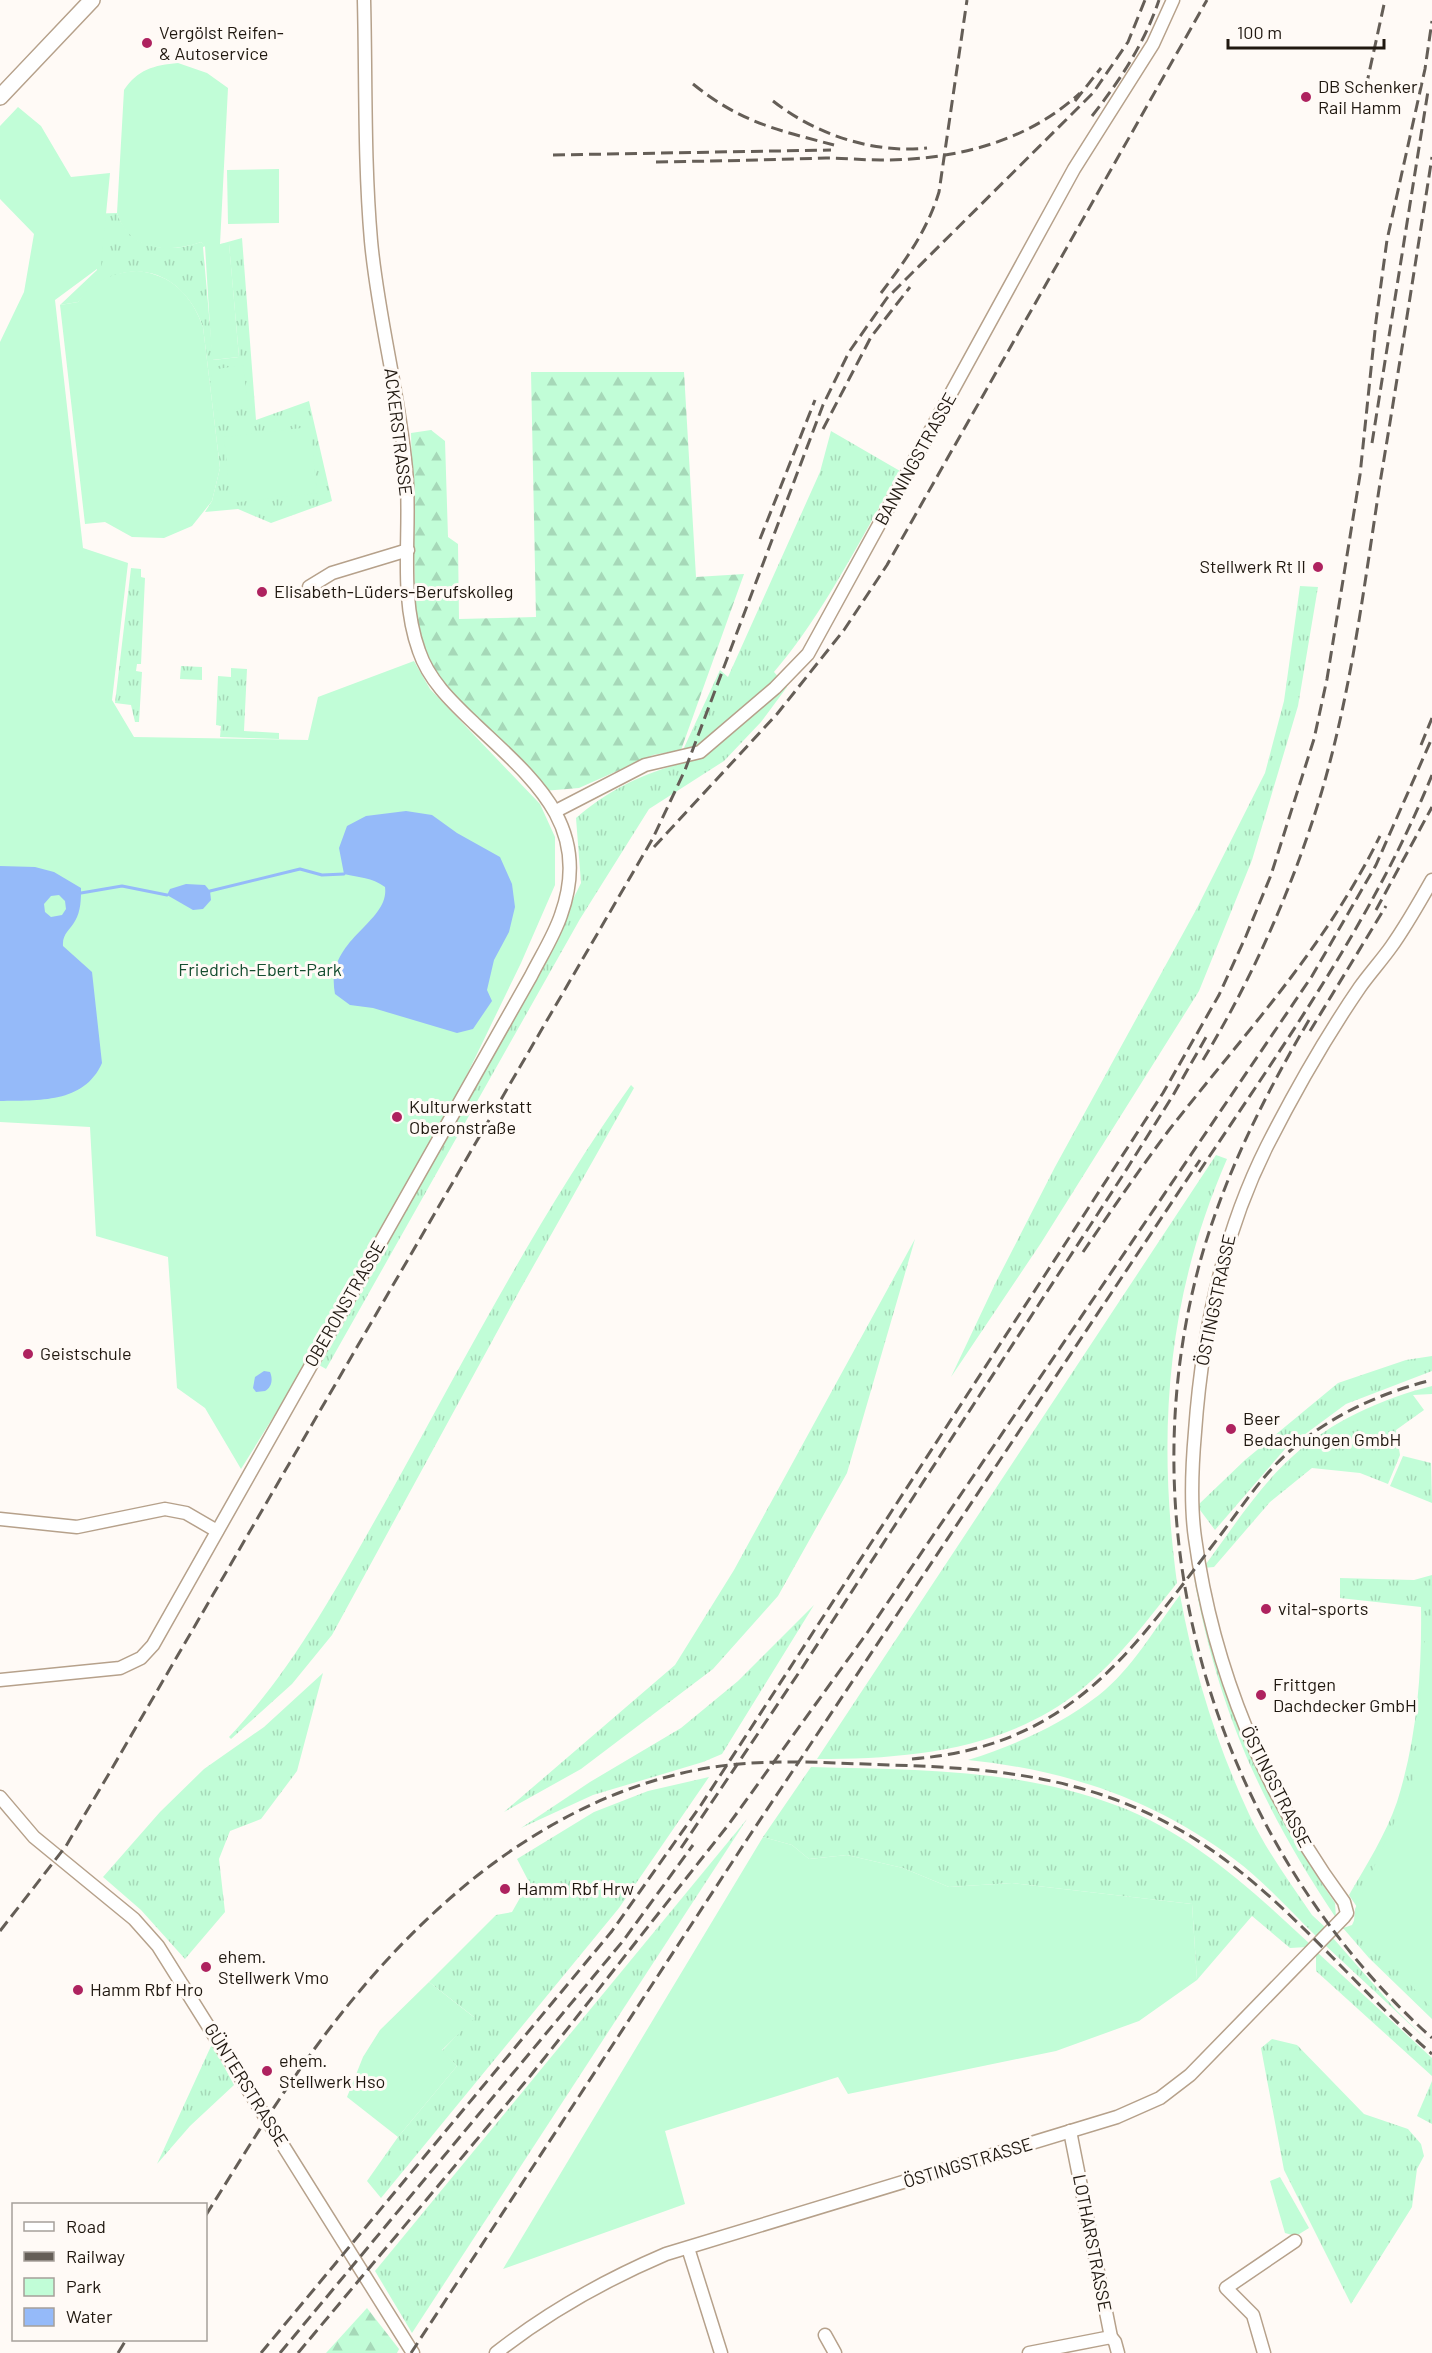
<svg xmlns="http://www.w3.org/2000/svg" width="1432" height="2353" font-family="Barlow,sans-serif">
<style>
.grass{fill:url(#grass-tufts)}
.forest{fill:url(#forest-firs)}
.green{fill:#c1fdd7}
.water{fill:#95baf9;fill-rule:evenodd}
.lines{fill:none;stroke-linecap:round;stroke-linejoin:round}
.stream{stroke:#95baf9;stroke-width:3}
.minor-casing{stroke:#b6a18b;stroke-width:15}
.major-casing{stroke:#b6a18b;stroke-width:18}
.minor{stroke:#fff;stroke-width:12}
.major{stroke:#fff;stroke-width:15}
.rail{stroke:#655e57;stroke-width:3;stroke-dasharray:12 6;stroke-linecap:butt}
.poi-dot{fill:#ae225f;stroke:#fffaf6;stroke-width:2}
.labels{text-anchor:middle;stroke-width:6;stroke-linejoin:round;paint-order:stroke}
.poi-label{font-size:18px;fill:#201810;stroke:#fffaf6;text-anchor:start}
.street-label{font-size:18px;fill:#201810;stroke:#fffaf6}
.park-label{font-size:18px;fill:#154e30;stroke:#fffaf6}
</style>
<defs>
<pattern id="grass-tufts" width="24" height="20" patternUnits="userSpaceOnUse" patternTransform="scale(1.5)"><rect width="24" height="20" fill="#c1fdd7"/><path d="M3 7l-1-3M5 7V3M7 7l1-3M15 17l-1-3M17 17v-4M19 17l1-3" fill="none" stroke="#a6d8b8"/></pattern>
<pattern id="forest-firs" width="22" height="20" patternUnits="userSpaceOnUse" patternTransform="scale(1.5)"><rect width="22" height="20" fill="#c1fdd7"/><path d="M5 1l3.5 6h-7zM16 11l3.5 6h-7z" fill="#a6d8b8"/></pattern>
</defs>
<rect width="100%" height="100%" fill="#fffaf6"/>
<g class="grass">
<path d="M117,213c13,37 51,41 84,29l5,4 -3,1 10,113 26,-3 -10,-113 -12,1 25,-7 14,182 53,-19 23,100 -61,22 -33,-14 -33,3 7,-11 8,-33 -17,-141c-21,-61 -82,-75 -125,-25l-18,3 37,-35 -1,-16 -13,-40z"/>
<path d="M831,431l69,40c-38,65 -77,144 -126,201l13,15 -26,35 -37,39 -75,48 -69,110 -254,450 -7,-4 232,-421 30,-61 -5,-65c30,-26 61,-42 100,-53l44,-95 8,7 92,-205z"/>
<polygon points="131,568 141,569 141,577 145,578 141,664 137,664 136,671 142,672 139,722 135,722 131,705 115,703"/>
<polygon points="1300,586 1318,587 1298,706 1252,860 1199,991 1041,1243 951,1377 995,1284 1055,1167 1197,908 1265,773 1284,701"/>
<polygon points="181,666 202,667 202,680 180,679"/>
<polygon points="231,668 247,669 244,731 279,733 279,739 220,737 221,726 216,725 218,676 231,677"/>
<path d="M631,1085l3,3 -113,200 -189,347 -40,49 -61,55 -2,-2c68,-72 113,-159 162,-245 75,-135 150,-281 240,-407z"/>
<path d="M1216,1155l11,4c-61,140 -70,274 -50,424 -30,37 -58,76 -95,106 -75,61 -172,70 -265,70z"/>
<polygon points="915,1239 847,1473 778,1596 713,1669 581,1769 504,1812 675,1665 734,1570"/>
<polygon points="1432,1356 1432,1371 1346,1404 1285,1449 1215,1530 1197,1506 1245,1460 1338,1383 1406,1360"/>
<path d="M1432,1386v8l-19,1 11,15 -28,20 4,25 -12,29 -28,-11 -48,-5 -42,34 -56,65 -11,1c28,-37 55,-81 90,-112 37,-34 90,-58 139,-70z"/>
<polygon points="1403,1456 1431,1463 1432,1503 1390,1486"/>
<path d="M1432,1575v444l-63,-61 -26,-30 9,-3 7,-15 -10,-15c17,-29 37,-61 48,-93 20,-63 25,-130 24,-195l-81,-9v-20l74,2z"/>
<path d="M1194,1578c12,45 24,92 40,136 24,68 61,130 101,189l1,15c-74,-111 -118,-208 -142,-340z"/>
<path d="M1180,1595c14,76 36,148 69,219 17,36 41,69 63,101l14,13 -9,9c-27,-26 -53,-56 -83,-78 -80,-60 -168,-89 -266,-99 47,-15 91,-34 131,-65 33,-26 56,-67 81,-100z"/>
<polygon points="814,1605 722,1754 703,1762 593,1795 521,1828 590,1782 681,1728 738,1681"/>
<polygon points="323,1673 297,1771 261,1819 230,1831 219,1859 225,1912 185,1959 141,1910 103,1877 160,1812 204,1769 264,1727"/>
<path d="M811,1767c104,3 208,1 307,39 74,28 135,85 192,138l-3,3 -17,1 -38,-32 -55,64 -5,-76 -180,-21 -63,4 -46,-19 -56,-13 -38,4 -17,-14 -29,-8z"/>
<polygon points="709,1777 619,1908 381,2198 367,2181 398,2137 457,2066 442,2051 474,2017 429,1982 496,1915 512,1912 529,1882 517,1859 594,1812 648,1791"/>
<polygon points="747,1819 412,2333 375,2271"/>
<polygon points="1333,1938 1397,2011 1431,2044 1326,1946"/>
<polygon points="1318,1953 1432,2058 1432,2076 1316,1971 1316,1956"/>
<polygon points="1272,2039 1297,2045 1364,2114 1408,2129 1421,2144 1424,2156 1417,2169 1412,2207 1351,2304 1284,2170 1261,2048"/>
<polygon points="212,2044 234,2085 190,2126 157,2164"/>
<polygon points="1432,2081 1432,2124 1417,2116"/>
</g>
<g class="forest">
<polygon points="531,372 684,372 696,577 744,574 681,750 653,755 579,788 543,791 463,713 419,654 415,593 411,433 431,430 445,441 448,537 458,544 459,619 536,617"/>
<polygon points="367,2308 399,2349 397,2353 326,2353"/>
</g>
<g class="green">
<path d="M178,63l29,10 21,15 -8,156 9,-1 10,114 -27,3 -7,-114 -4,-4c-33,12 -72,9 -84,-29l7,-123c13,-20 30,-25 54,-27z"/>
<polygon points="18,107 41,126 71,177 110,173 101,266 55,300 83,548 128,563 112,700 134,737 308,740 318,697 414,661 430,689 540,804 555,837 555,885 521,963 399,1215 241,1469 205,1408 177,1388 168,1257 96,1236 90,1127 0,1122 0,342 24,292 34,234 0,199 0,126"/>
<polygon points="279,169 279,223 228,224 227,170"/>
<path d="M137,271c35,3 55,25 66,56l17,141 -8,33 -20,25 -28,12 -32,-1 -27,-15 -20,2 -25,-219 18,-3c14,-20 35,-30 59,-31z"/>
<polygon points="243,365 248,408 217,411 211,370"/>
<polygon points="310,427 317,493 231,503 224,437"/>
<polygon points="1432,1622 1432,2009 1354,1921 1355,1909 1414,1779 1426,1628"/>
<polygon points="763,1837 792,1845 809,1859 847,1855 903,1868 949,1887 1012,1883 1192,1904 1197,1980 1139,2021 1056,2051 848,2094 838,2077 665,2131 685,2204 503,2269"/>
<polygon points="429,1982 475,2018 442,2050 457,2066 398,2137 347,2097 363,2057 380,2030"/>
<polygon points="1280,2177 1309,2228 1296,2236 1285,2233 1270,2181"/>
</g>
<g class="water">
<path d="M406,811l26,4 25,18 43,24 12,27 3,23 -6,25 -15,28 -7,30 5,11 -19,28 -16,4 -84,-25 -23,-3 -15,-11c-11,-55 55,-71 50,-107 -14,-10 -25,-9 -41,-13l-5,-26 8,-22 19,-10z"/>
<path d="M0,866l35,1 19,5 27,16c0,11 0,23 -6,33 -5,9 -13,13 -12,25l29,26 10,91c-18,41 -64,37 -102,38zM59,895l6,6 1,8 -4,6 -11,2 -6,-5 -1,-8 7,-8z"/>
<polygon points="186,884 205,885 210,891 211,900 203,909 193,910 167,895 170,889"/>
<path d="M264,1371l6,1c3,7 2,15 -5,19l-9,1 -3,-4 2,-11z"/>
</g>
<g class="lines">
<g class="stream">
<polyline points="210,891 300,869 322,875 344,874"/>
<polyline points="81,893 122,886 167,895"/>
</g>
<g class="minor-casing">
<g id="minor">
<polyline points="309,587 332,573 408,550"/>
<polyline points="556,811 645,765 700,752 775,688 808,654 1074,169 1153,44 1173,0"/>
<polyline points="0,1519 77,1527 165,1509 186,1513 217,1531"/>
<path d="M0,1680l120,-12 21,-10 12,-13 378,-669c10,-20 23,-40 30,-61 32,-89 -28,-136 -85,-190 -23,-22 -47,-44 -57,-74 -21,-58 -7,-122 -13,-182 -7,-77 -28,-151 -35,-228 -7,-80 -5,-161 -7,-241"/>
<polyline points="0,1797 34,1837 134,1919 158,1946 413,2353"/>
<polyline points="1070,2131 1111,2337 1115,2342 1118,2353"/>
<polyline points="688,2248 721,2353"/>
<polyline points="825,2335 835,2353"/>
<path d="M496,2353c52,-41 109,-73 170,-99l451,-137 43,-19 30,-23 154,-158 3,-4 -3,-11c-79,-107 -131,-232 -149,-364 -5,-35 -3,-72 0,-106 7,-99 27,-196 72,-286 28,-55 58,-108 93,-159 10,-14 21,-26 31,-40 15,-21 28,-44 41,-67"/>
<polyline points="1029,2353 1111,2337"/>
<polyline points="1264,2353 1253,2315 1226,2288 1295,2241"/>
</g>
</g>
<g class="major-casing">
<polyline id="major" points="0,97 92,0"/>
</g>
<use href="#minor" class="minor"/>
<use href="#major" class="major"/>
<g class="rail">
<path d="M693,84c47,38 84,46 141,61"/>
<polyline points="1366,87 1385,0"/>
<path d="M773,101c42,33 100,53 154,47"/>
<polyline points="1075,101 1101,68"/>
<path d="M1092,116c29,-37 52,-72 67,-116"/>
<polyline points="553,155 831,150"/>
<path d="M656,162c57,-1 113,-2 170,-4 18,0 36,2 55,2 72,0 145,-17 199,-67"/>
<path d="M881,293c24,-32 46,-62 58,-101l28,-192"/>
<polyline points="823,429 871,337 910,287"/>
<polyline points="1372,443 1428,91"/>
<polyline points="760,539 815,400"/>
<polyline points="1421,745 1432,718"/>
<polyline points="654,847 777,714 844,630 887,565 1207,0"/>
<polyline points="1376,910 1432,807"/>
<path d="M1309,1020c-44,75 -83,152 -107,235 -80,279 15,590 230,783"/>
<polyline points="1310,1031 1386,906"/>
<path d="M1203,1060c50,-83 90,-173 118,-266 30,-101 43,-207 59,-311 18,-108 35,-217 52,-326"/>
<path d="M1199,1172c85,-128 175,-254 233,-397"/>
<path d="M1083,1252c28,-41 56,-82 86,-122 76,-97 156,-182 211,-294"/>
<path d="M912,1759c161,-13 220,-109 310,-226 21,-28 42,-60 69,-83 41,-35 89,-57 141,-70"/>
<polyline points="681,1848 802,1668 1123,1175 1172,1097 1209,1032"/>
<polyline points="0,1931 66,1846 107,1777 653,838 685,770 823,405 849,352 887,298 1093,93 1128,42 1145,0"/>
<path d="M206,2215c32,-51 64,-104 99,-153 97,-137 231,-264 402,-294 60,-10 121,-5 182,-3 112,3 209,13 306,74 90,57 157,146 237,215"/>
<polyline points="118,2353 126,2340"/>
<polyline points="261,2353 612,1931 701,1805 1163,1093 1219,995 1246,936 1271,875 1314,739 1327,679 1360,475 1376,321 1387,240 1425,69 1432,21"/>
<polyline points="280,2353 623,1941 693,1845"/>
<polyline points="298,2353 531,2075 729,1824 867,1633 1312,976 1376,865 1432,738"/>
<polyline points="411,2353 748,1838 1200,1160"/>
</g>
</g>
<g class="poi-dot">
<circle cx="147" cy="43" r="6"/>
<circle cx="1306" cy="97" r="6"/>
<circle cx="1318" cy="567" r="6"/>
<circle cx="262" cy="592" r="6"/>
<circle cx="397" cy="1117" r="6"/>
<circle cx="28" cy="1354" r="6"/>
<circle cx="1231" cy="1429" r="6"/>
<circle cx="1266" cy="1609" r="6"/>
<circle cx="1261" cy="1695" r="6"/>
<circle cx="505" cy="1889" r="6"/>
<circle cx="206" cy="1967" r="6"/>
<circle cx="78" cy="1990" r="6"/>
<circle cx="267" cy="2071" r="6"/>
</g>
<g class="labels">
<g class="poi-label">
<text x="159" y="39">Vergölst Reifen-<tspan x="159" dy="21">&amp; Autoservice</tspan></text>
<text x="1318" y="93">DB Schenker<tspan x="1318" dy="21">Rail Hamm</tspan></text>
<text x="1306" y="573" text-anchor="end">Stellwerk Rt II</text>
<text x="274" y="598">Elisabeth-Lüders-Berufskolleg</text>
<text x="409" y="1113">Kulturwerkstatt<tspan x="409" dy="21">Oberonstraße</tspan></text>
<text x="40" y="1360">Geistschule</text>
<text x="1243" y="1425">Beer<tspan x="1243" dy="21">Bedachungen GmbH</tspan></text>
<text x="1278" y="1615">vital-sports</text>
<text x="1273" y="1691">Frittgen<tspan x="1273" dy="21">Dachdecker GmbH</tspan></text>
<text x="517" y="1895">Hamm Rbf Hrw</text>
<text x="218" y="1963">ehem.<tspan x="218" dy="21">Stellwerk Vmo</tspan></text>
<text x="90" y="1996">Hamm Rbf Hro</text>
<text x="279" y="2067">ehem.<tspan x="279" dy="21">Stellwerk Hso</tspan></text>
</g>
<g class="street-label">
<text transform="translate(398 432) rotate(83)" y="6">ACKERSTRASSE</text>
<text transform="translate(916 459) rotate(-61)" y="6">BANNINGSTRASSE</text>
<text transform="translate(1216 1300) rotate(-78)" y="6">ÖSTINGSTRASSE</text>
<text transform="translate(345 1304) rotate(-60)" y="6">OBERONSTRASSE</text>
<text transform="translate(1276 1787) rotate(63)" y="6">ÖSTINGSTRASSE</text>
<text transform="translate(246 2085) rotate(58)" y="6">GÜNTERSTRASSE</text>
<text transform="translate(968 2163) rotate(-17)" y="6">ÖSTINGSTRASSE</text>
<text transform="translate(1092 2243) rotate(79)" y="6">LOTHARSTRASSE</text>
</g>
<g class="park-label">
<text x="260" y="976">Friedrich-Ebert-Park</text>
</g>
</g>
<rect x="12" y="2203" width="195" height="138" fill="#fffaf6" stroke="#a6a09a" stroke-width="1.5"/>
<rect x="24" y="2222" width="30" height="9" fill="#ffffff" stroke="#a6a09a" stroke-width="1.5"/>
<text x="66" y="2233" font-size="18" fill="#201810">Road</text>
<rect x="24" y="2252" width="30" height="9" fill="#655e57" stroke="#a6a09a" stroke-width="1.5"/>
<text x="66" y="2263" font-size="18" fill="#201810">Railway</text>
<rect x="24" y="2278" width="30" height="18" fill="#c1fdd7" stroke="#a6a09a" stroke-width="1.5"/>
<text x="66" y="2293" font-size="18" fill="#201810">Park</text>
<rect x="24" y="2308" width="30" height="18" fill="#95baf9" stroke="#a6a09a" stroke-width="1.5"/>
<text x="66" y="2323" font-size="18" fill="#201810">Water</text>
<path d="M1228 39v9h156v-9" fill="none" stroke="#201810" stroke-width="3"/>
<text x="1237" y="39" font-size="18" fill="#201810" stroke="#fffaf6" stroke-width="4.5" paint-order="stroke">100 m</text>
</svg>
